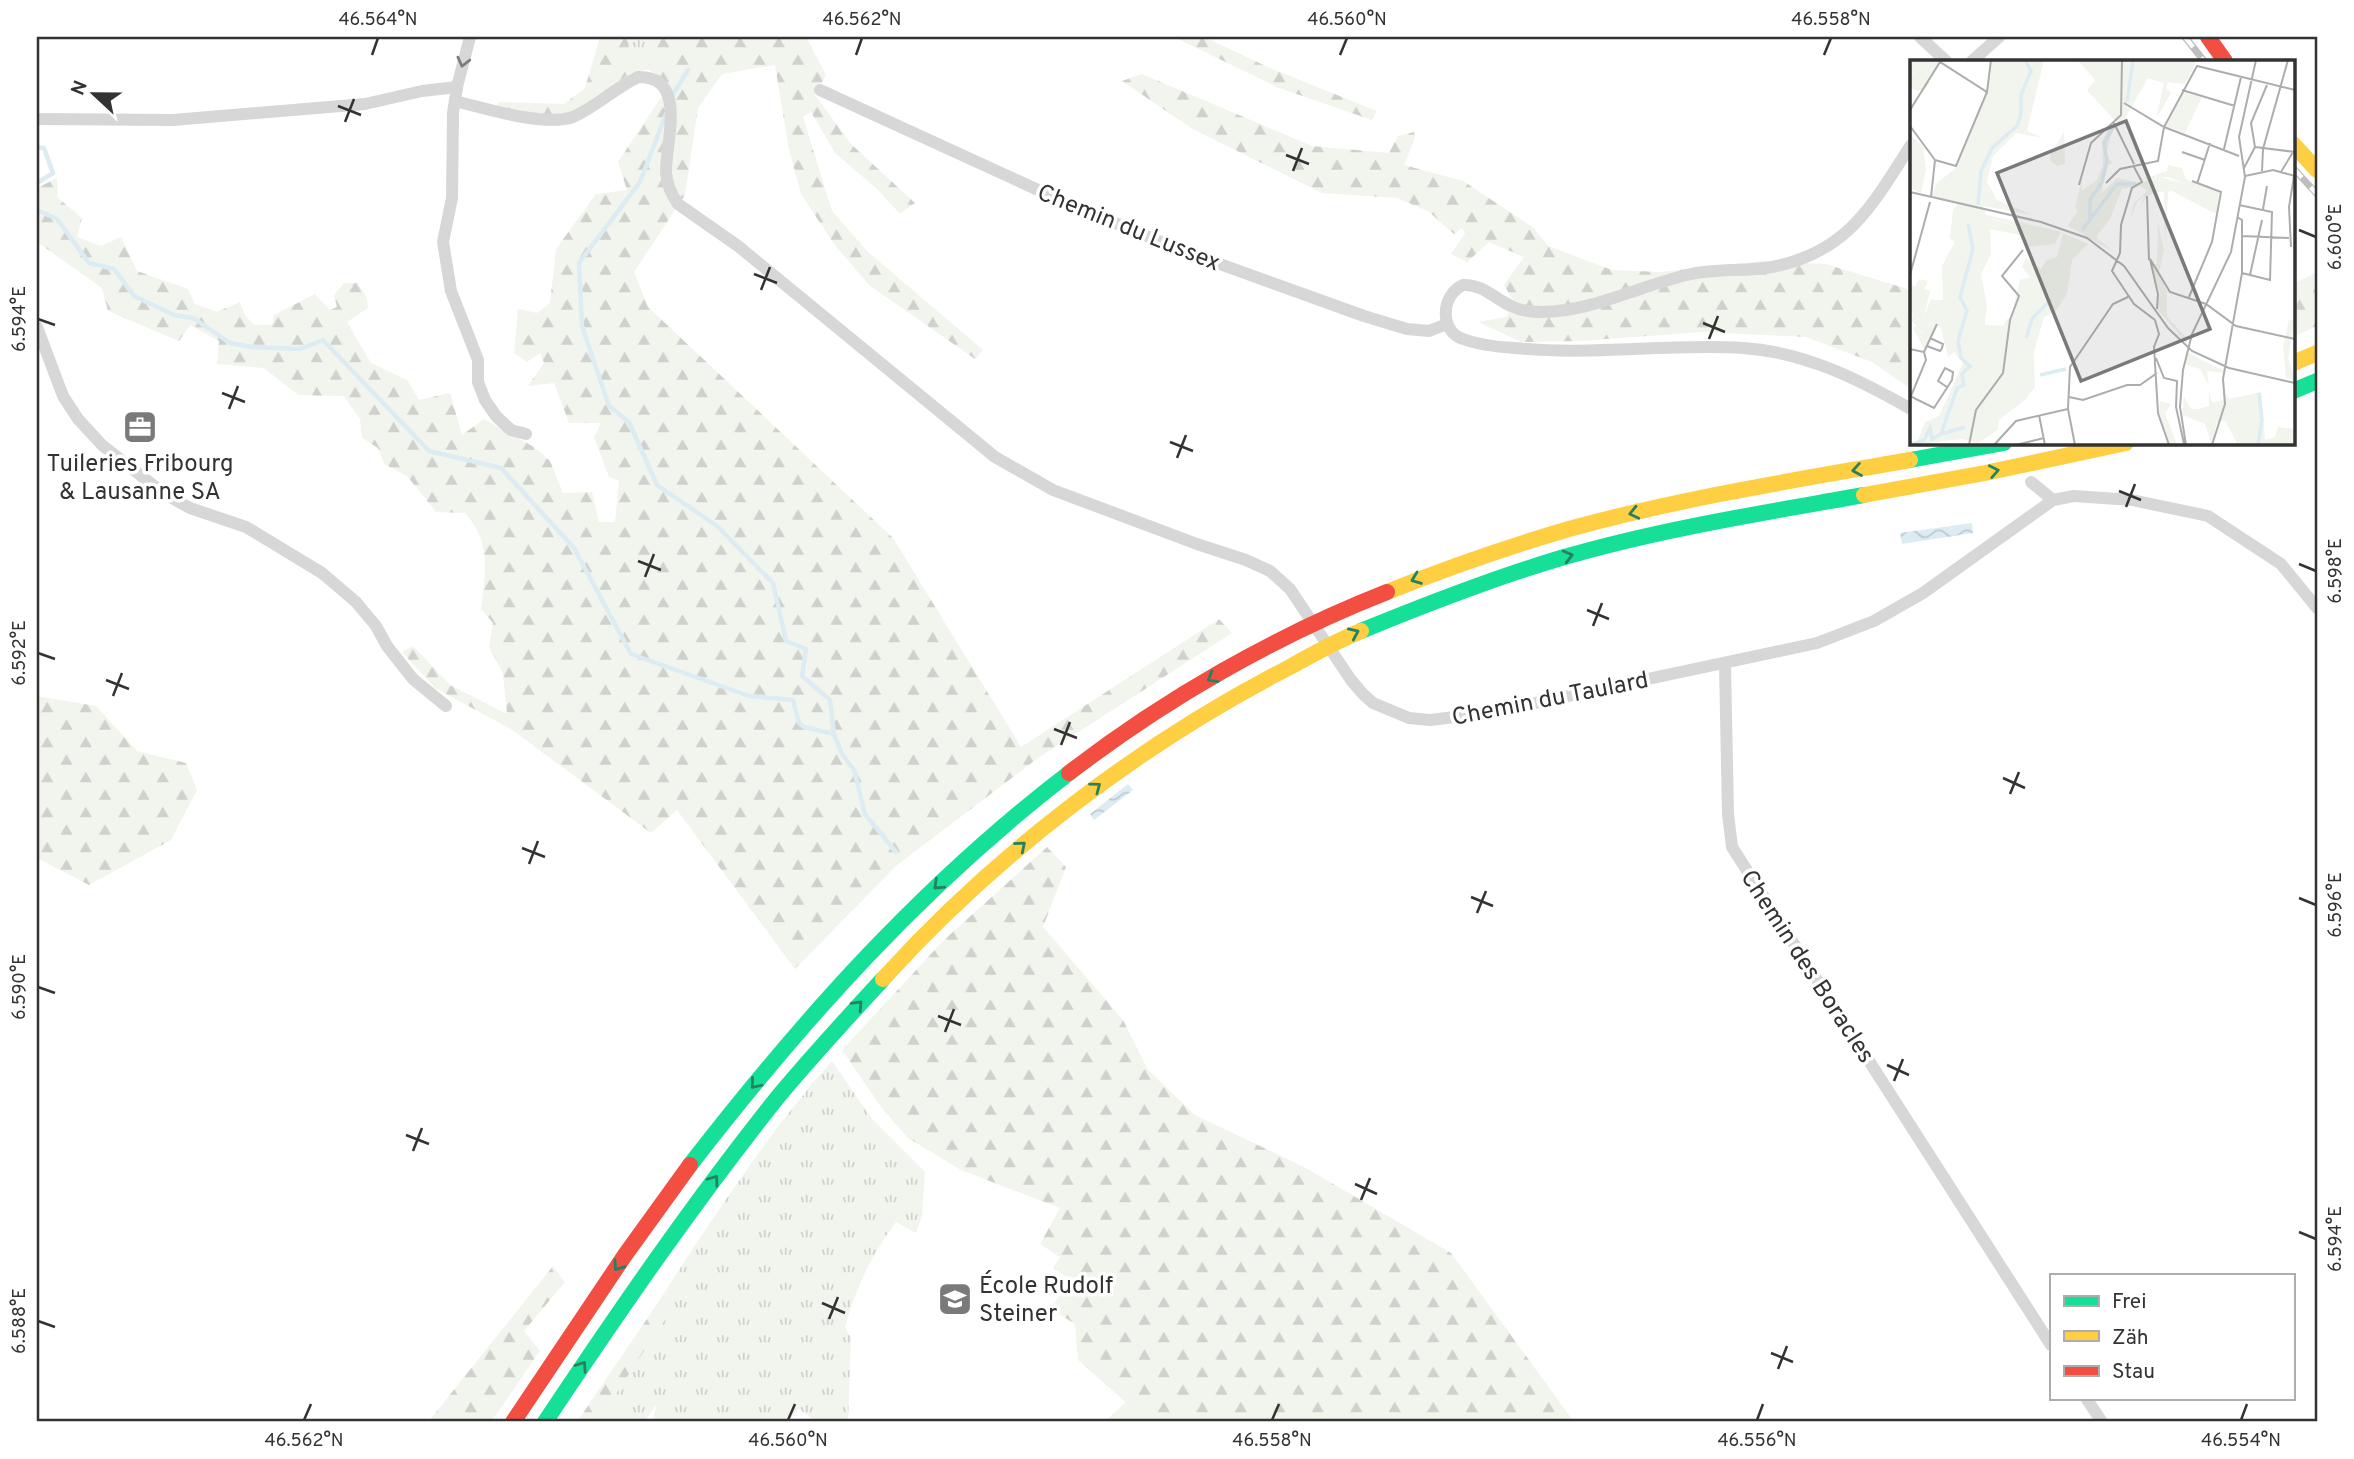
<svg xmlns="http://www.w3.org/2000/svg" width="2354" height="1459" font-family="Overpass,sans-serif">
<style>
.grass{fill:url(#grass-tufts)}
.forest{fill:url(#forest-firs)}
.water{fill:url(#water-waves)}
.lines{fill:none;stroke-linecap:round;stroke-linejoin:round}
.stream{stroke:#ddebf3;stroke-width:4.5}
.street{stroke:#d7d7d7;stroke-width:12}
.fast{stroke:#16e098;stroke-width:16}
.slow{stroke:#ffcf43;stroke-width:16}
.jam{stroke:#f24e42;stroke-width:16}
.rail-casing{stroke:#bebebe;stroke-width:7}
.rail{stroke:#fff;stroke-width:4.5;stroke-dasharray:13;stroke-linecap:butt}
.oneway{stroke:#7d7d7d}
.oneway2{stroke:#268160}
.ticks{fill:none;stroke:#333;stroke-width:2.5}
.labels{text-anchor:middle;stroke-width:7;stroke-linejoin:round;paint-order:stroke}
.street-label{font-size:24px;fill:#333;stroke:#fff}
.poi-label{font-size:24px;fill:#333;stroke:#fff}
.inset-river{fill:none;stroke:#ddebf3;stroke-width:3.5}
.inset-road{fill:none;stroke:#adadad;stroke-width:2}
.view{fill:#7a7a7a;fill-opacity:0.15;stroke:#7a7a7a;stroke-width:3.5}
.inset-edge{fill:none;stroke:#333;stroke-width:3.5}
.neatline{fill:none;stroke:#333;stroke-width:2.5}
.ticks-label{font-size:18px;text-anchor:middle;fill:#333}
</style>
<defs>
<pattern id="grass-tufts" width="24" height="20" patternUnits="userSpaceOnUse" patternTransform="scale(1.75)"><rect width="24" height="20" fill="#f1f5ed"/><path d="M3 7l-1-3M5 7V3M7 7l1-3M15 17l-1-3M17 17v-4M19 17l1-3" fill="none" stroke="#cfd2cc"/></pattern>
<pattern id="forest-firs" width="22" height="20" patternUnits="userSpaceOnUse" patternTransform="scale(1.75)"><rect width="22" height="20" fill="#f1f5ed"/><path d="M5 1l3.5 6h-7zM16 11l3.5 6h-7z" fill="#cfd2cc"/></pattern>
<pattern id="water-waves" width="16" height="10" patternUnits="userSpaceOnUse" patternTransform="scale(1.75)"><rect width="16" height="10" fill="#ddebf3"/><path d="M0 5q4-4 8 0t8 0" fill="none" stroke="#becad1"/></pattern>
</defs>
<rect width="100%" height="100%" fill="#fff"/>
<g class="grass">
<polygon points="628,37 656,37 648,69 631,73"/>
<path d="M832,1061l40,58 53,53 -3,45 -6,16 -20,-11c-24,32 -41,67 -51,105l6,11 -3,84h-31l-18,-13 -12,13h-135l5,-18 -13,18h-47l71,-107 -13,-8c55,-85 110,-170 177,-246z"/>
<polygon points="1126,1402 1148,1422 1104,1422"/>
</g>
<g class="forest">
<path d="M600,37h28l3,36c-13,8 -51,38 -64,40 -14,3 -58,-2 -71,-7l3,-4 65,2 21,-16z"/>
<path d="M656,37h150l20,38 -11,20 36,49 64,59 -15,11 -24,-26 -41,-35 -24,-41 -8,5 29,94 36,41 115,98 -8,9 -106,-74 -35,-41 -33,-50 -13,-49 -13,-80 -53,9 -24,34 -13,87 -51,77 14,35 245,231 128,209 198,-128 13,14 -194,125 -142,108 -101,103 -118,-159 -26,23 -140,-104 -76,-41 -33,-36 11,-6 37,39 57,29 -4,-41 -14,-26 4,-24 -12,-14c4,-37 11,-66 -16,-96l-29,-1 -29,-36 -23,-12 -6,-16 -16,-10 -2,-19 -16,-23 -46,-1 -34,-27 -47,-4 2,-23 -29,-16 -11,16 -71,-30 -6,-23 -62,-44 -3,-5v-51l20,-10 1,20 24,20 -5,19 24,9 20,-9 16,34 51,18 7,15 22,8 23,-10 5,13 9,10h18l2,-10 41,-21 15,16 7,-3 -3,-12 10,-12h14l9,16 1,9 -21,14 24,41 36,17 12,20 31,-7 12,42 22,-16 50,28 16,14 13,32 29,-1 7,30h16l4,-41 -10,-4 -15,-40 7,-14h-32l-15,-40 -26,3 16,-23 -4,-10 -13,9 -13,-9 4,-44 19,4 13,-10 6,-54 40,-55 31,-4 -9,-28 52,-78 -22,-15z"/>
<polygon points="1174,37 1204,37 1270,68 1377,111 1372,120 1279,88"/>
<polygon points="1142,74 1312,146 1389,153 1398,136 1414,132 1415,138 1404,165 1463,181 1534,228 1548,246 1612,270 1660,272 1764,261 1826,264 1904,288 1911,291 1911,389 1872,362 1806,337 1703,332 1580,341 1521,342 1478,322 1506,317 1515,304 1504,285 1524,257 1489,242 1467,262 1451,254 1465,233 1462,228 1454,234 1428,211 1397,198 1322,193 1191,128 1122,81"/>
<polygon points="2317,272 2317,326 2293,337 2293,284"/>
<polygon points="37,696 96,706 137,751 186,763 197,790 171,840 89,885 37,858"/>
<polygon points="1047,847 1066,867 1043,927 1123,1020 1148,1070 1195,1115 1304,1167 1451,1253 1574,1422 1148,1422 1078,1360 1075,1324 1051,1309 1070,1279 1053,1268 1060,1257 1040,1244 1060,1208 961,1170 908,1138 881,1107 842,1050 944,940"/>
<polygon points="553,1266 565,1282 524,1331 540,1351 491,1422 428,1422"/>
<polygon points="655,1307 668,1315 597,1422 577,1422"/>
</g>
<g class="water">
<polygon points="1972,523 1973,533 1902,544 1900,533"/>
<polygon points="1128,784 1133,790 1094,820 1090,814"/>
</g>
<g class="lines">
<g class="stream">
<polyline points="672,96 688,70"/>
<polyline points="666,114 640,182 579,263 582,326 609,406 629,422 657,485 717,526 773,583 786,641 806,649 802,676 830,700 834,734 842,754 854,770 865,814 896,852"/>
<polyline points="37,147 44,148 53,173 37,183"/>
<polyline points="37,210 57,219 89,263 114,269 134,296 174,315 193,318 230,343 252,347 300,349 323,340 429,451 501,468 574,548 631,654 749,696 793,700 799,723 804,727 834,734"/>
</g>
<g class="street">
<polyline points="470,37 457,87 453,113 452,198 443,242 451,291 478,360 478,382 485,400 496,416 511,430 526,434"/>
<polyline points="1920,37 1946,61"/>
<polyline points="1972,61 1999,37"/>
<polyline points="820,90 1060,200 1173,247 1364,316 1407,329 1429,331 1447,324"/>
<path d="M455,101c29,7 89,26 118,16 23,-10 42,-29 65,-40 51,-1 27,66 28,96 1,12 5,21 12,31l60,42 257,211 58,33 144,54 49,16 24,11 20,18 61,91 12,14 10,9 36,15 21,2 58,-7 329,-70 57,-22 49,-28 130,-93 21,-4 58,4 76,16 73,48 36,44"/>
<polyline points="37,119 173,120 365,104 422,91 457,87"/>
<path d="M1911,145c-39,60 -62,107 -139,122 -28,5 -58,1 -85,8 -48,11 -96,37 -145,37 -11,0 -21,-1 -31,-6 -17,-8 -29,-22 -48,-21 -22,10 -24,46 0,54 16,6 35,8 52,9 77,8 153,-5 228,0 62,4 115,31 168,61"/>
<polyline points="37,327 63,396 78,419 102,445 163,493 190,508 246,527 322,573 356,602 376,626 387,646 413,679 446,706"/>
<polyline points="2031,482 2053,500"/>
<polyline points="1725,664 1728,814 1732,847 2051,1345"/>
<polyline points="2086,1398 2102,1422"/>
</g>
<g class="fast">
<polyline points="2293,391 2317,381"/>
<polyline points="1910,460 2004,443"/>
<path d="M1361,631c66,-27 132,-53 200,-73 99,-29 202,-45 303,-63"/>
<path d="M690,1165c114,-147 231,-278 379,-392"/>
<path d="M545,1422c74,-111 149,-220 232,-324 34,-41 70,-80 106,-119"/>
</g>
<g class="slow">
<polyline points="2293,144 2317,170"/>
<polyline points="2293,363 2317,353"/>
<polyline points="1864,495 1985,473 2126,443"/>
<path d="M1387,592c60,-24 120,-45 182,-63 112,-31 227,-49 341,-69"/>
<path d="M883,979c113,-125 257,-235 407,-312 23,-13 47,-26 71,-36"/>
</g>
<g class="jam">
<polyline points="2208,37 2225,61"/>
<path d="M1069,773c96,-74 206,-137 318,-181"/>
<polyline points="513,1422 625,1255 690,1165"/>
</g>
<g class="rail-casing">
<g id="rail">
<polyline points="2185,37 2204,61"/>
<polyline points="2293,168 2317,194"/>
</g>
</g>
<use href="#rail" class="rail"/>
</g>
<defs><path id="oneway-chevron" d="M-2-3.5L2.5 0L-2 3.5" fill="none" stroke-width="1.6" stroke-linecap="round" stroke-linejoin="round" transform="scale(1.75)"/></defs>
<use class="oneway" href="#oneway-chevron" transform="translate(463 62) rotate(104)"/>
<g class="oneway2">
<use href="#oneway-chevron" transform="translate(1857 470) rotate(170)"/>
<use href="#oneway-chevron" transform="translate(1994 471) rotate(-11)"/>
<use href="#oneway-chevron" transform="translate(1634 513) rotate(167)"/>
<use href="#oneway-chevron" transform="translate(1568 556) rotate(-15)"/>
<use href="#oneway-chevron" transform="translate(1416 579) rotate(159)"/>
<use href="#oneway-chevron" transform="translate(1354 633) rotate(-24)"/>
<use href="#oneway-chevron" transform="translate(1212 678) rotate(150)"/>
<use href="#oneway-chevron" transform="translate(1096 787) rotate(-37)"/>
<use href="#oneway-chevron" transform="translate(1021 846) rotate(-40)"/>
<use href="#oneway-chevron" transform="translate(938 885) rotate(137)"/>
<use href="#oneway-chevron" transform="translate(858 1005) rotate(-47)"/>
<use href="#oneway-chevron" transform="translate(755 1084) rotate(130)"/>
<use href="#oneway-chevron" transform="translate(714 1180) rotate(-54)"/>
<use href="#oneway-chevron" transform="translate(618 1266) rotate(125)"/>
<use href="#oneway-chevron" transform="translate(582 1366) rotate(-56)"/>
</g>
<path class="ticks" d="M372,55l6,-17M856,55l6,-17M1340,55l7,-17M1824,55l7,-17M338,106l23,9M345,122l9,-23M1286,155l23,9M1293,171l9,-23M2299,230l17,7M754,274l23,9M761,290l9,-23M38,319l17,6M1703,323l22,9M1709,339l9,-23M222,393l23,9M229,409l9,-23M1170,442l23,9M1177,458l9,-23M2119,491l22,9M2126,507l9,-23M638,561l23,9M2299,564l17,7M645,577l9,-23M1587,610l22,9M1593,626l9,-23M38,653l17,6M106,680l23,9M113,696l9,-23M1054,729l23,9M1061,745l9,-23M2003,778l22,10M2010,794l9,-22M522,848l23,9M529,864l9,-23M1471,897l22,9M2299,898l17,7M1477,913l9,-22M38,987l17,6M938,1016l23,9M945,1032l9,-23M1887,1065l22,10M1894,1081l9,-22M406,1135l23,9M413,1151l9,-23M1355,1184l22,10M1361,1200l9,-22M2299,1232l17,7M822,1303l23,10M829,1319l9,-22M38,1321l17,6M1771,1353l22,9M1778,1369l9,-23M304,1420l7,-16M788,1420l7,-16M1272,1420l7,-16M1757,1420l6,-16M2241,1420l6,-16"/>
<defs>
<g id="office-square" transform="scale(1.75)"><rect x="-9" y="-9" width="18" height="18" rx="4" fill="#7a7a7a" stroke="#fff"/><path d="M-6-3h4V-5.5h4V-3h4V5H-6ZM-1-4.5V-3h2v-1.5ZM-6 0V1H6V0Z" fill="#fff"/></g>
<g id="school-square" transform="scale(1.75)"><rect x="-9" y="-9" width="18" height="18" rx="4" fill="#7a7a7a" stroke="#fff"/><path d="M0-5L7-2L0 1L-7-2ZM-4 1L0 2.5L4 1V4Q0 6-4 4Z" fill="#fff"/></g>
</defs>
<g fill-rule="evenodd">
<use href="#office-square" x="140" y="427"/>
<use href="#school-square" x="955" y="1299"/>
</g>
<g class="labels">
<g class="street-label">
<text transform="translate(1129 227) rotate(22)" y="8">Chemin du Lussex</text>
<text transform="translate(1550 698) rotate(-11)" y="8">Chemin du Taulard</text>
<text transform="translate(1808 966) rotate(57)" y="8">Chemin des Boracles</text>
</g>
<g class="poi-label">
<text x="140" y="471">Tuileries Fribourg<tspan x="140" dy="28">&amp; Lausanne SA</tspan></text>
<text x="979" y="1293" text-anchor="start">École Rudolf<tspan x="979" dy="28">Steiner</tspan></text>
</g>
</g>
<g transform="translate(1910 60)">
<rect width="385" height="385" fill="#fff"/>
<path d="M-1 21a10 10 0 1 1 20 0a10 10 0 1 1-20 0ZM258,105l14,3 4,11 12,6 21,6 -3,23 -46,-24 15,-6 -17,-7 -26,2 25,-8zM78,157l53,10 20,5 -6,12 -27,3 -4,-11 -34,-7v-4l32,3zM116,198l16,12 -16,34 -8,4 2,7 -9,3 9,-38 10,-3 -8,-10zM75,260v5l20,1 -12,17 -21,-4 3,-16z" fill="#f1f5ed"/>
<path d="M0,0h26l3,2 -10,18 -6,-8h-10l-3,7zM82,0h52l-17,71 16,7 -27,-5 -23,23 -6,26 10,18 36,15 -50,-9 3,9 47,10 -45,-7 37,11 -35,-4 1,29 -10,20 6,32 -2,14 -10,4 -3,14 9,-4 12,9 14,-24 13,-4 -2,-7 7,-5 3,-15 19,-28 10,-3 6,-24 25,11 -16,16 -5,34 -12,18 -11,5 -10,35 1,35 -9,12 -27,21 -1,10 -20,13 -17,-4 -51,6 8,-5 7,-18 14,-6 24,-53 -9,-11 -6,5 -7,-29 -4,-2 -13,23 -11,-21 4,-2 5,8 8,-8 10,-22 -8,-4h11l-1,-34 13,-24 -5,-4 3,-28 5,-7 -26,-7 4,-12 21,-17 30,-73zM168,0h119l-12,24 -17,-2 -2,6 5,5 -15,26 8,-36 -16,-5 -25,44 -6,1 -30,-33 8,-10zM198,69l4,3 -6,23 7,8 -6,3 -6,28 16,-16 25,5 15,-7 28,8 1,11 -6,-3 -1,-6 -11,6 -3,54 -1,-55 -18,5 -6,13 4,-13 -7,6 -7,18 4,-17 13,-12 -6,-5 -19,3 -12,30 -14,18 18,15 -46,-26 10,-16 -3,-2 7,-28 -1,11 16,-11 6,-15 -1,-24zM154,72l1,32 -8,2 -7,-6 1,-7zM0,75l13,11 3,24 -5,23 -11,-5zM248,163l6,27 -5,23 8,19v25l21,22 -2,4 -28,-33 2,-18 -10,-25v-4l7,1zM9,219l9,2 -4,8 6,2 -6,25 -14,-3v-29l5,3zM379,260h6l-7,38 7,22 -9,-2 -3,-32zM278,293l36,18v2l-17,-2 2,15 -9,-17 -15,-5zM299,331l3,12 11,-3 2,-7 4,6 32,-7 4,48 10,-3 3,-10 17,2v16h-57l-13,-24 -8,1 -5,23 -7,-21 -23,-9 2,-19 7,13h8l10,-3zM250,341l11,3 -6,9 12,32 -8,-1 -10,-32z" fill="#f1f5ed"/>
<path d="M272,32l20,5 -17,36 -20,-7zM21,239l9,5 -15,32 -14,-16 4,-10 9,6z" fill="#f1f5ed"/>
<path class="inset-river" d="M217,42l6,-42M68,145l3,-34 11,-23 25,-22 4,-12v-19l10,-24 -6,-11M180,161v-21l12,-18 5,-21 -3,-18 10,-17M172,170l35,-46h19M116,278l6,-19 19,-20M130,315l26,-6M31,374l24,-7M1,385l13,-5 6,-12 2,11 9,-5 16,-46 7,-3 -2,-11 8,-8 -9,-8 -3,-17 9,-30 -7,-14 13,-48 -5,-25M348,385l4,-25 -3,-27"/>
<path class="inset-road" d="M272,30l53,16M214,43l40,24 75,29M0,50l30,-48 47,30 4,-32M204,63l20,41M0,66l25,34M345,87l40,5M314,89l17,-72M272,92l23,8M25,100l21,6 31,-74M223,105l9,17 -10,6 -11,37 -1,28 -8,18 22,33 21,16M334,108l11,-21 -4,-24 16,-38M352,111l1,-22 25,-89M371,112l12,-20M335,116l28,-6 22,6M196,123l14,-14 38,-8 6,-34 33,-61 98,24M287,124l13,-41M169,125l12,-42 30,-28 1,-55M0,132l131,30 46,16 37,28 44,62 24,23 37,17 66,15M237,136l2,64M21,137l4,-37M329,145l33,7 -2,68 -28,-7M353,149l4,-23M332,176l47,2M381,187l-2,-40 5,-31M0,215l20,-73M340,215l12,-55M279,237l23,-55 9,-50 -29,-11M247,249l1,-15 -8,-35 20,33 36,12 30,22 59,13M245,260l4,14 -5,13 4,66 11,32M17,286l13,5 2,-3 1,-4 -13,-6M0,289l14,3 2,8 -15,36M14,292l13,-28M246,298l8,20 13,3 -1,26 8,37M0,336l24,12 18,-28 1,-8 -8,-4 -7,13 9,6M159,337l14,3 44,-15h13l17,-12M129,355l6,30M59,385l7,-35 27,-37 7,-53 9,-24 -17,-20 21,-26M84,385l22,-24 52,-12M106,385l28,-7M165,385l-7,-36 2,-42 43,-63 15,-7M276,385l-6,-38 3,-37 9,-36 39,-82 14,-75 -6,-40 17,-77M302,385l13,-41 -2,-25 19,-106v-53l-5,-3"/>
<path class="view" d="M216,61l84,208 -129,52 -84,-208z"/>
<rect width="385" height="385" class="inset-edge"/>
</g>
<rect width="2354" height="1459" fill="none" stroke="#ffffff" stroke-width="77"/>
<rect x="2050" y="1274" width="245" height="126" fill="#ffffff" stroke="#adadad" stroke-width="2"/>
<rect x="2064" y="1296" width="35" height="10" fill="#16e098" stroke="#adadad" stroke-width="2"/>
<text x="2112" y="1308" font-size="21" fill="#333333">Frei</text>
<rect x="2064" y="1331" width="35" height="10" fill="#ffcf43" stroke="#adadad" stroke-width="2"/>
<text x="2112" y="1344" font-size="21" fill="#333333">Zäh</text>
<rect x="2064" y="1366" width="35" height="10" fill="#f24e42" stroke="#adadad" stroke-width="2"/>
<text x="2112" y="1378" font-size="21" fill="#333333">Stau</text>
<g transform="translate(94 94) rotate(292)" stroke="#ffffff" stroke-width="5" paint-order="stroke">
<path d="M0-5L12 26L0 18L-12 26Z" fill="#333333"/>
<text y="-10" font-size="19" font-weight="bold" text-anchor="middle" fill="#333333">N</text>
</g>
<rect x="38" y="38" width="2278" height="1382" class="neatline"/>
<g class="ticks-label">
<text x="378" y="25">46.564°N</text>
<text x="862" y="25">46.562°N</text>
<text x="1347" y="25">46.560°N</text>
<text x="1831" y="25">46.558°N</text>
<text transform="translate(2335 237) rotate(-90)" y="6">6.600°E</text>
<text transform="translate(19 319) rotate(-90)" y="6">6.594°E</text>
<text transform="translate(2335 571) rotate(-90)" y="6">6.598°E</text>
<text transform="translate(19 653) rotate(-90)" y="6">6.592°E</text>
<text transform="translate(2335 905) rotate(-90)" y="6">6.596°E</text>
<text transform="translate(19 987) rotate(-90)" y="6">6.590°E</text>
<text transform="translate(2335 1239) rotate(-90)" y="6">6.594°E</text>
<text transform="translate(19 1321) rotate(-90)" y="6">6.588°E</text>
<text x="304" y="1446">46.562°N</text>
<text x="788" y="1446">46.560°N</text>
<text x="1272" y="1446">46.558°N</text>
<text x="1757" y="1446">46.556°N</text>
<text x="2241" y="1446">46.554°N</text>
</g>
</svg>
